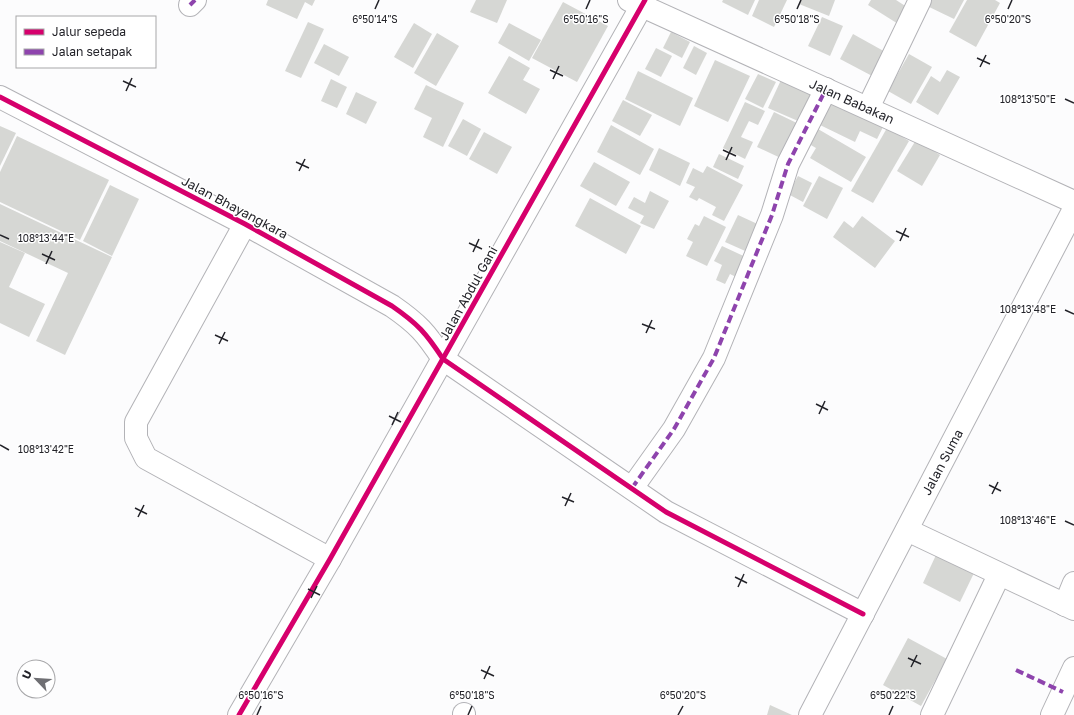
<svg xmlns="http://www.w3.org/2000/svg" width="1074" height="715" font-family="'Golos Text',sans-serif">
<style>
.building{fill:#d6d7d4}
.lines{fill:none;stroke-linecap:round;stroke-linejoin:round}
.minor-casing{stroke:#b3b3b7;stroke-width:24}
.minor{stroke:#fff;stroke-width:22}
.quiet{stroke:#8e44ad;stroke-width:4;stroke-dasharray:8 4;stroke-linecap:butt}
.cycleway-casing{stroke:#fff;stroke-width:8}
.cycleway{stroke:#d6006c;stroke-width:5}
.ticks{fill:none;stroke:#232329;stroke-width:1.5}
.labels{text-anchor:middle;stroke-width:3;stroke-linejoin:round;paint-order:stroke}
.street-label{font-size:13px;fill:#232329;stroke:#fff}
.ticks-label{font-size:10px;text-anchor:middle;fill:#232329;stroke:#fff;stroke-width:3;stroke-linejoin:round;paint-order:stroke}
</style>
<rect width="100%" height="100%" fill="#fcfcfd"/>
<g class="building">
<polygon points="268,0 315,0 312,6 305,2 297,19 266,5"/>
<polygon points="476,0 507,0 497,23 470,12"/>
<polygon points="723,0 755,0 748,15 722,2"/>
<polygon points="759,0 787,0 774,27 752,16"/>
<polygon points="801,0 835,0 829,16 799,4"/>
<polygon points="871,0 896,0 913,11 903,27 868,5"/>
<polygon points="927,0 964,0 954,19 925,5"/>
<polygon points="967,0 995,0 1000,3 976,47 949,32"/>
<polygon points="563,2 608,26 577,82 532,58"/>
<polygon points="822,17 843,26 830,56 808,46"/>
<polygon points="308,22 324,29 301,78 285,71"/>
<polygon points="414,23 432,34 413,68 394,57"/>
<polygon points="509,23 541,40 529,61 498,43"/>
<polygon points="671,32 690,42 682,58 663,48"/>
<polygon points="437,33 459,46 436,86 414,73"/>
<polygon points="853,34 889,54 876,78 840,59"/>
<polygon points="324,44 349,57 339,76 314,63"/>
<polygon points="694,46 707,53 696,75 683,68"/>
<polygon points="656,48 672,56 661,77 645,69"/>
<polygon points="909,54 932,67 911,104 888,91"/>
<polygon points="509,56 530,68 523,80 540,89 526,114 488,93"/>
<polygon points="715,60 750,76 728,122 694,106"/>
<polygon points="947,70 960,77 938,115 916,102 931,76 940,82"/>
<polygon points="638,71 693,98 680,126 625,99"/>
<polygon points="758,74 776,82 763,108 745,99"/>
<polygon points="331,79 347,87 337,108 321,101"/>
<polygon points="781,80 818,97 805,124 768,108"/>
<polygon points="426,85 464,103 443,147 423,137 432,118 414,109"/>
<polygon points="356,92 377,102 366,124 346,114"/>
<polygon points="623,100 652,115 640,136 612,121"/>
<polygon points="745,102 765,111 758,125 749,121 741,137 753,142 745,159 723,148"/>
<polygon points="831,102 883,127 877,139 860,131 855,142 820,125"/>
<polygon points="774,112 803,126 787,161 757,147"/>
<polygon points="463,119 481,129 467,156 448,146"/>
<polygon points="611,125 654,149 640,175 597,152"/>
<polygon points="0,126 16,133 0,166"/>
<polygon points="887,128 909,141 873,203 851,191"/>
<polygon points="818,129 866,157 851,182 810,158 816,148 809,144"/>
<polygon points="484,132 512,147 497,174 469,159"/>
<polygon points="17,136 109,180 80,240 0,202 0,172"/>
<polygon points="916,140 940,155 922,186 897,171"/>
<polygon points="659,148 690,163 680,186 649,170"/>
<polygon points="719,154 744,166 738,179 713,167"/>
<polygon points="594,162 630,182 616,206 580,186"/>
<polygon points="707,166 743,185 724,221 712,215 716,207 699,198 697,201 689,197 695,187 686,183 693,168 703,173"/>
<polygon points="798,176 812,183 803,202 788,194"/>
<polygon points="819,176 843,188 827,219 803,206"/>
<polygon points="110,185 139,199 112,256 83,241"/>
<polygon points="650,191 669,201 654,229 640,223 644,216 628,208 634,197 645,203"/>
<polygon points="590,198 641,226 626,254 575,226"/>
<polygon points="0,204 112,257 65,355 36,341 68,273 0,241"/>
<polygon points="738,215 764,227 752,254 725,242"/>
<polygon points="704,216 726,227 707,266 686,256 693,242 687,239 695,224 699,226"/>
<polygon points="862,216 895,241 875,268 833,237 844,221 853,228"/>
<polygon points="0,242 25,253 9,287 45,304 29,337 0,323"/>
<polygon points="722,246 750,259 740,279 730,274 725,284 716,280 722,265 714,261"/>
<polygon points="936,555 974,573 960,602 923,583"/>
<polygon points="908,638 947,659 921,706 883,685"/>
<polygon points="770,705 792,715 767,715"/>
</g>
<g class="lines">
<g class="minor-casing">
<g id="minor">
<polyline points="629,0 1074,202"/>
<polyline points="190,5 195,0"/>
<path d="M0,97l245,127 147,82c26,18 34,27 51,53l223,153 197,102"/>
<polyline points="868,108 920,0"/>
<polyline points="245,224 136,422 136,438 146,458 330,559"/>
<polyline points="632,488 674,429 714,358 772,215 788,164 826,89"/>
<polyline points="907,530 1074,609"/>
<polyline points="1065,605 1074,583"/>
<polyline points="464,714 464,715"/>
<polyline points="239,715 330,559 645,0"/>
<polyline points="810,715 1074,209"/>
<polyline points="932,715 999,575"/>
<polyline points="1052,715 1074,668"/>
</g>
</g>
<use href="#minor" class="minor"/>
<g class="quiet">
<polyline points="190,5 195,0"/>
<polyline points="632,488 674,429 714,358 772,215 788,164 826,89"/>
<polyline points="1016,670 1063,692"/>
</g>
<g class="cycleway-casing">
<g id="cycleway">
<path d="M0,97l245,127 147,82c26,18 34,27 51,53l223,153 197,102"/>
<polyline points="239,715 330,559 645,0"/>
</g>
</g>
<use href="#cycleway" class="cycleway"/>
</g>
<path class="ticks" d="M375,9l4,-9M586,9l4,-9M797,9l4,-9M1008,9l4,-9M977,58l13,6M980,67l6,-12M550,70l13,6M553,79l6,-13M123,81l13,6M126,91l6,-13M1065,99l9,4M723,150l13,6M726,160l6,-13M296,162l13,6M299,171l6,-12M896,231l13,6M0,235l9,4M900,241l6,-13M469,243l13,6M473,252l6,-13M42,254l13,6M46,264l6,-13M1065,310l9,4M642,324l13,5M646,333l6,-13M215,335l13,6M219,344l6,-12M816,404l12,6M819,414l6,-13M389,416l12,6M392,425l6,-13M0,445l9,5M989,485l12,6M992,494l6,-12M562,497l12,5M565,506l6,-13M135,508l12,6M138,517l6,-12M1065,521l9,4M735,577l12,6M738,587l6,-13M308,589l12,6M311,598l6,-12M908,658l13,6M911,667l6,-12M481,670l13,6M484,679l6,-13M257,715l4,-9M468,715l4,-9M678,715l5,-9M889,715l4,-9"/>
<g class="labels">
<g class="street-label">
<text transform="translate(852 101) rotate(24)" y="5">Jalan Babakan</text>
<text transform="translate(235 207) rotate(28)" y="5">Jalan Bhayangkara</text>
<text transform="translate(468 293) rotate(-61)" y="5">Jalan Abdul Gani</text>
<text transform="translate(942 462) rotate(-62)" y="5">Jalan Suma</text>
</g>
</g>
<g class="ticks-label">
<text x="375" y="23">6°50'14"S</text>
<text x="586" y="23">6°50'16"S</text>
<text x="797" y="23">6°50'18"S</text>
<text x="1008" y="23">6°50'20"S</text>
<text x="1028" y="103">108°13'50"E</text>
<text x="46" y="242">108°13'44"E</text>
<text x="1028" y="313">108°13'48"E</text>
<text x="46" y="453">108°13'42"E</text>
<text x="1028" y="524">108°13'46"E</text>
<text x="261" y="699">6°50'16"S</text>
<text x="472" y="699">6°50'18"S</text>
<text x="683" y="699">6°50'20"S</text>
<text x="893" y="699">6°50'22"S</text>
</g>
<rect x="16" y="16" width="140" height="52" fill="#ffffff" stroke="#a7a7a9"/>
<rect x="24" y="29" width="20" height="6" fill="#d6006c" stroke="#a7a7a9"/>
<text x="52" y="36" font-size="12" fill="#232329">Jalur sepeda</text>
<rect x="24" y="49" width="20" height="6" fill="#8e44ad" stroke="#a7a7a9"/>
<text x="52" y="56" font-size="12" fill="#232329">Jalan setapak</text>
<g transform="translate(36 679) rotate(295)"><circle r="19" fill="#ffffff" stroke="#a7a7a9"/>
<path d="M0-3L7 15L0 10L-7 15Z" fill="#6f6f73"/>
<text y="-6" font-size="11" font-weight="bold" text-anchor="middle" fill="#232329">U</text>
</g>
</svg>
